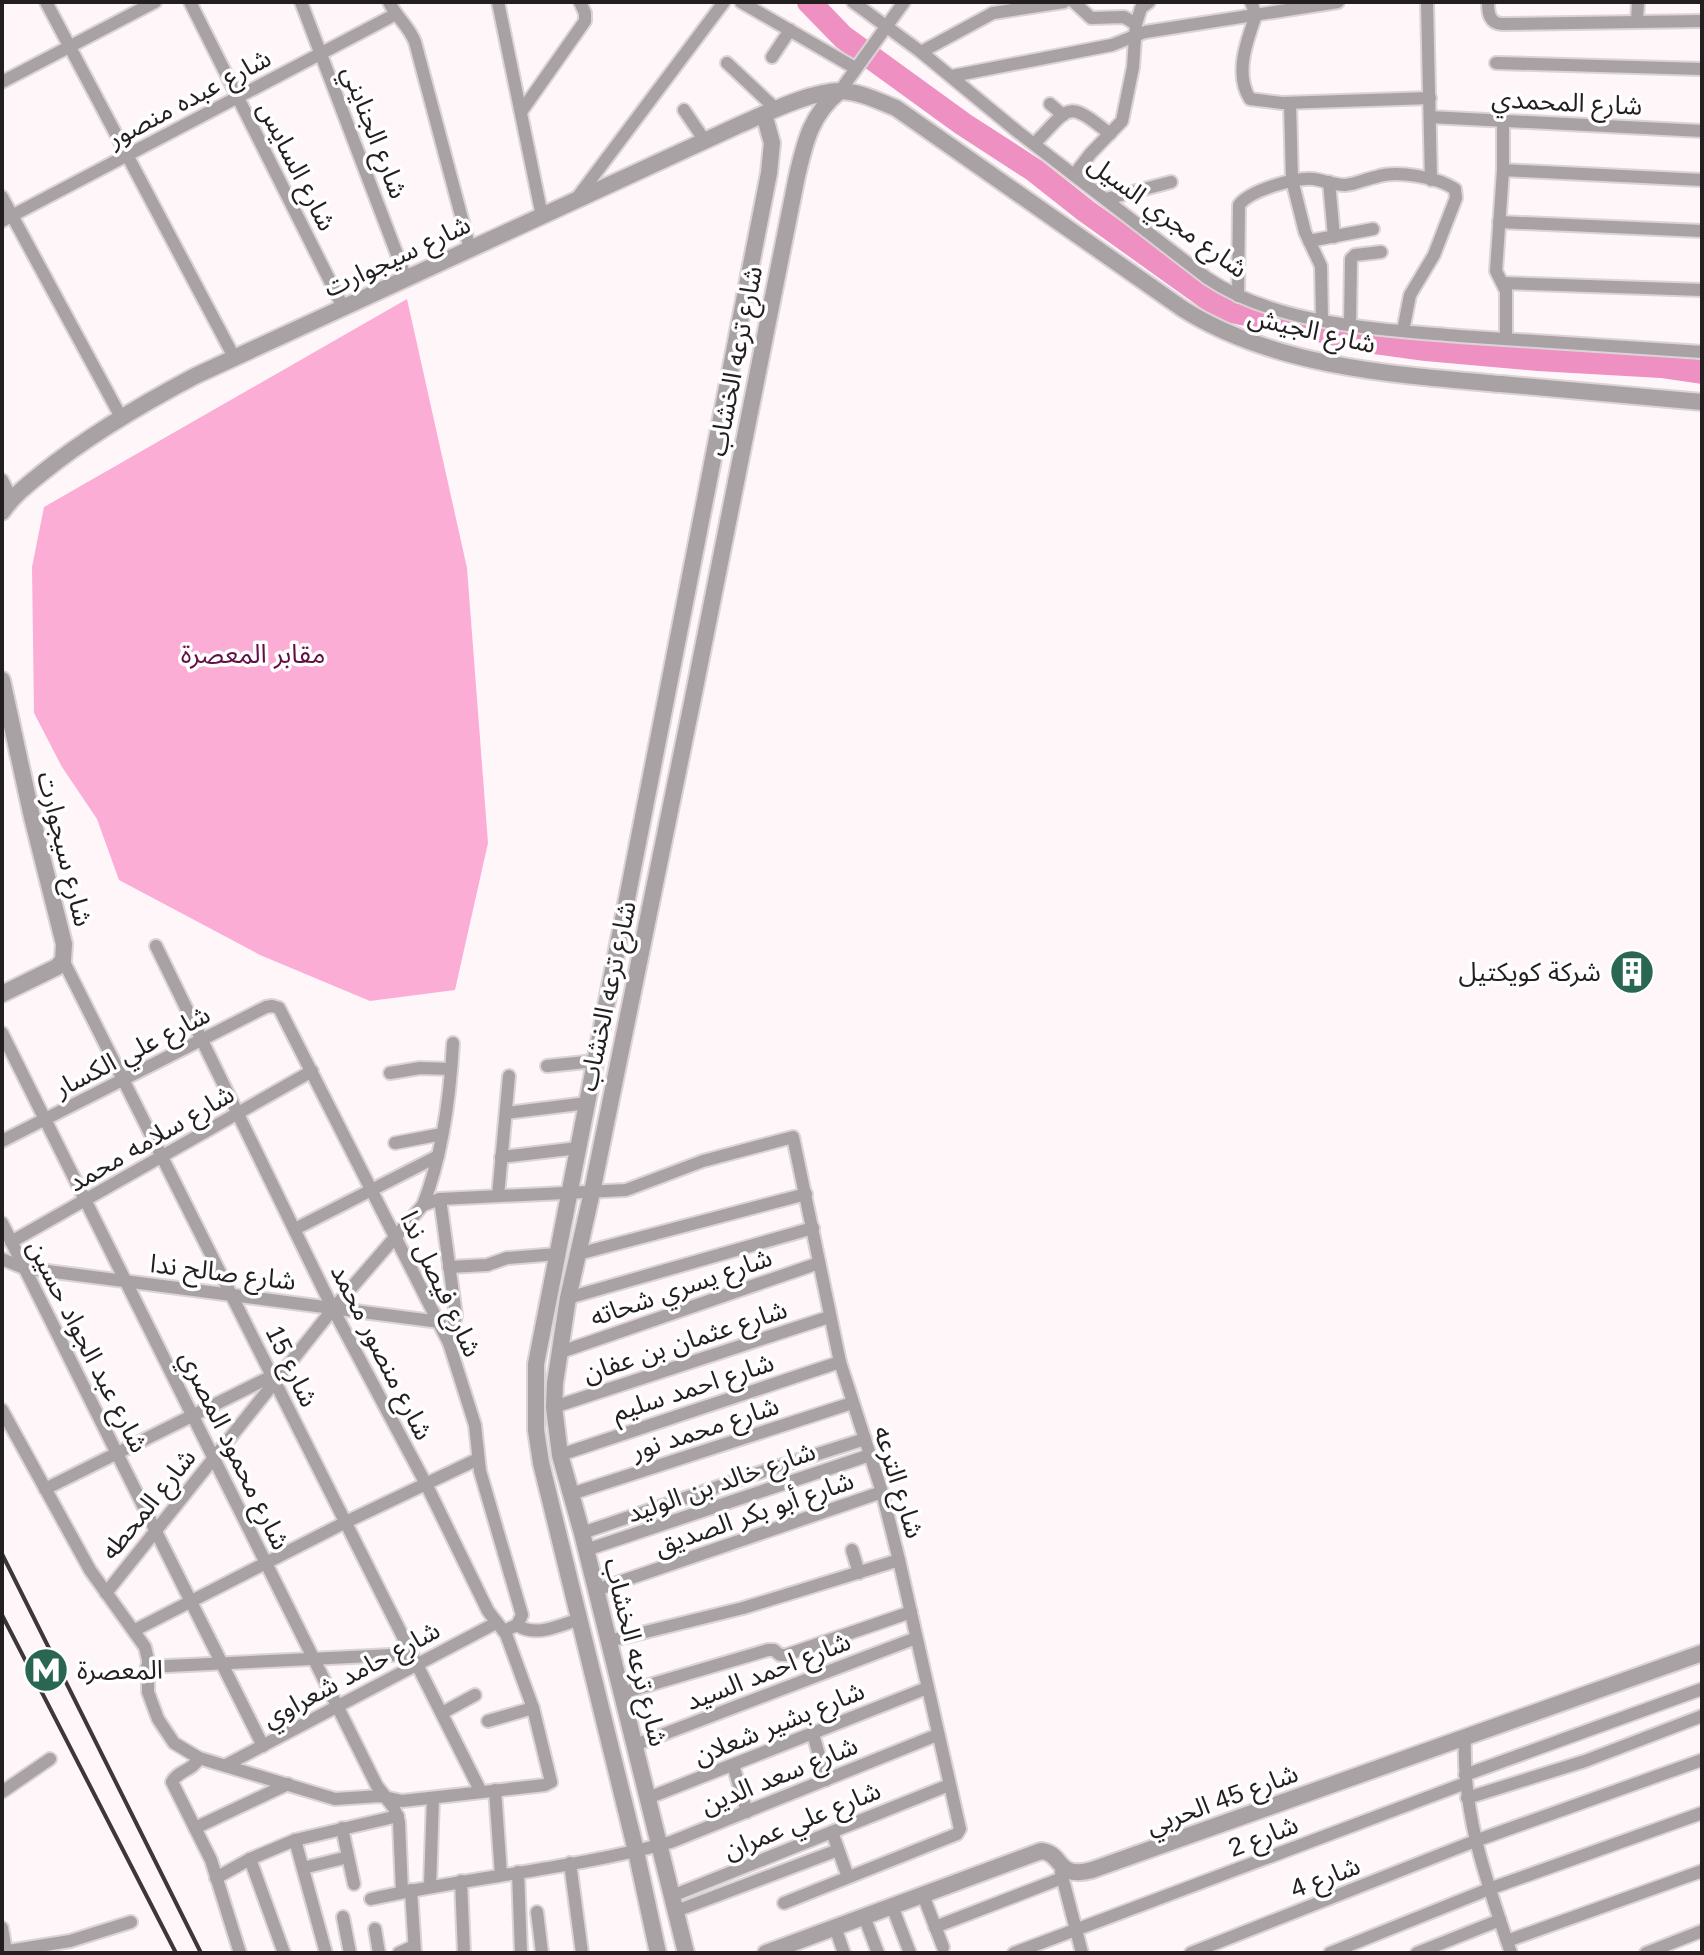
<svg xmlns="http://www.w3.org/2000/svg" width="1704" height="1955" font-family="Helvetica,'Noto Sans Arabic',sans-serif">
<style>
.green{fill:#fbadd5}
.lines{fill:none;stroke-linecap:round;stroke-linejoin:round}
.river{stroke:#ef90c2;stroke-width:24}
.minor-casing{stroke:#dcd3d7;stroke-width:16}
.tertiary-casing{stroke:#dcd3d7;stroke-width:20}
.minor{stroke:#a9a2a5;stroke-width:12}
.tertiary{stroke:#a9a2a5;stroke-width:16}
.rail{stroke:#3d373a;stroke-width:4}
.labels{text-anchor:middle;stroke-width:7;stroke-linejoin:round;paint-order:stroke}
.street-label{font-size:26px;fill:#231e20;stroke:#fff}
.park-label{font-size:26px;fill:#630f44;stroke:#fff}
.poi-label{font-size:26px;fill:#231e20;stroke:#fff;text-anchor:end}
</style>
<rect width="100%" height="100%" fill="#fff6fa"/>
<polygon class="green" points="407,299 467,568 488,843 455,990 370,1001 260,955 119,880 97,819 62,767 34,713 32,567 44,507"/>
<g class="lines">
<polyline class="river" points="809,2 843,37 963,124 1034,170 1086,211 1223,309 1368,341 1426,349 1538,359 1661,366 1702,372"/>
<g class="minor-casing">
<g id="minor">
<polyline points="46,2 234,357"/>
<polyline points="190,2 343,307"/>
<polyline points="301,2 406,278"/>
<path d="M389,2c7,15 20,24 26,40l55,207"/>
<polyline points="498,2 542,216"/>
<polyline points="741,2 855,68"/>
<path d="M853,2l68,50 97,80 189,146c69,47 172,51 252,58 81,6 162,11 243,16"/>
<polyline points="1074,2 1091,18 1124,17 1136,24"/>
<path d="M1251,2l5,13c-9,25 -22,59 -6,84l32,4 148,-5"/>
<polyline points="1427,2 1431,180"/>
<path d="M1488,2c0,11 1,21 14,22l200,-3"/>
<polyline points="1637,21 1638,2"/>
<polyline points="921,52 993,13 1064,2"/>
<polyline points="772,57 790,30"/>
<polyline points="727,63 777,110"/>
<polyline points="1496,63 1702,69"/>
<polyline points="952,76 1112,45 1145,32 1338,2"/>
<polyline points="2,82 155,2"/>
<polyline points="840,91 904,2"/>
<polyline points="1290,103 1292,180 1305,232 1321,266 1322,320"/>
<polyline points="1050,104 1063,115"/>
<polyline points="684,110 705,141"/>
<polyline points="521,112 585,21 585,13 580,2"/>
<polyline points="1430,117 1702,131"/>
<path d="M1034,144c37,-38 32,-45 76,-10"/>
<polyline points="1503,170 1503,121"/>
<polyline points="1074,175 1091,153 1122,121 1133,67 1136,24 1141,8 1149,2"/>
<polyline points="1329,182 1334,237"/>
<polyline points="2,197 121,417"/>
<polyline points="577,198 724,2"/>
<polyline points="1106,199 1171,182"/>
<polyline points="2,221 396,14"/>
<polyline points="1499,222 1702,231"/>
<polyline points="1309,241 1373,229"/>
<polyline points="1503,283 1702,290"/>
<path d="M1238,296l1,-91c11,-15 57,-28 75,-26 11,2 21,6 31,6 12,-1 20,-6 31,-8 21,-7 61,0 79,12l1,9 -22,57 -24,40 -7,36"/>
<polyline points="1350,324 1351,259 1355,255 1381,252"/>
<polyline points="1506,339 1506,291 1496,271 1503,170 1702,180"/>
<polyline points="2,480 11,498"/>
<polyline points="63,960 481,1792"/>
<polyline points="2,1033 377,1786 394,1808 399,1822 402,1892"/>
<polyline points="547,1066 595,1061"/>
<polyline points="390,1073 420,1068 451,1069"/>
<polyline points="506,1113 587,1103"/>
<polyline points="2,1141 266,1007 272,1006 279,1008 449,1343 475,1425 480,1471 522,1615 517,1625 504,1631"/>
<polyline points="395,1143 442,1134"/>
<polyline points="501,1157 578,1148"/>
<polyline points="498,1196 509,1076"/>
<polyline points="440,1199 456,1315 449,1343"/>
<path d="M423,1205c20,-51 27,-108 30,-162"/>
<polyline points="2,1223 263,1746"/>
<polyline points="295,1229 438,1156"/>
<polyline points="11,1242 312,1071"/>
<polyline points="578,1254 806,1194"/>
<polyline points="2,1259 24,1268 440,1322"/>
<polyline points="449,1267 487,1265 507,1258 557,1254"/>
<polyline points="568,1298 813,1228"/>
<polyline points="558,1353 819,1263"/>
<polyline points="554,1407 829,1317"/>
<polyline points="2,1410 90,1570 145,1647 148,1660 148,1692 158,1719 174,1743 199,1758 335,1799 380,1796 402,1801 545,1785 551,1782 533,1708 506,1634 488,1611 426,1484 333,1309 156,946"/>
<polyline points="560,1455 840,1362"/>
<polyline points="45,1489 272,1376"/>
<polyline points="571,1494 852,1403"/>
<polyline points="582,1533 770,1469 865,1439"/>
<polyline points="586,1550 870,1455"/>
<polyline points="852,1550 859,1573"/>
<polyline points="596,1590 882,1492"/>
<polyline points="106,1593 333,1309 423,1205 440,1199 626,1190 703,1161 793,1137 840,1362 882,1492 899,1560 960,1829 957,1834 784,1903"/>
<path d="M517,1625c19,13 43,0 63,-6"/>
<polyline points="135,1630 346,1522 478,1459"/>
<polyline points="609,1641 743,1608 899,1560"/>
<polyline points="147,1667 412,1654"/>
<polyline points="622,1693 768,1650 774,1650 780,1655 786,1655 911,1612"/>
<polyline points="442,1713 475,1695"/>
<polyline points="488,1721 533,1708"/>
<polyline points="813,1734 826,1780"/>
<path d="M1465,1738c-3,77 22,144 46,215"/>
<polyline points="635,1745 916,1638"/>
<path d="M199,1758c-6,13 -22,13 -27,24l39,78 29,93"/>
<polyline points="226,1765 496,1623"/>
<polyline points="733,1765 747,1812"/>
<polyline points="1465,1775 1702,1689"/>
<polyline points="495,1790 501,1875"/>
<polyline points="2,1792 50,1759"/>
<polyline points="648,1798 927,1688"/>
<polyline points="1467,1798 1585,1761 1702,1716"/>
<polyline points="195,1828 288,1784"/>
<polyline points="342,1828 354,1884"/>
<polyline points="832,1832 848,1877"/>
<polyline points="295,1840 326,1953"/>
<polyline points="250,1859 284,1953"/>
<polyline points="570,1863 582,1953"/>
<polyline points="303,1868 348,1857"/>
<polyline points="518,1872 521,1953"/>
<polyline points="1061,1872 1082,1953"/>
<polyline points="216,1878 250,1859 295,1840 398,1816"/>
<polyline points="461,1881 464,1953"/>
<polyline points="430,1886 433,1798"/>
<polyline points="411,1890 415,1953"/>
<polyline points="923,1895 943,1947"/>
<polyline points="672,1896 949,1785"/>
<path d="M371,1899c99,-22 202,-30 300,-57l266,-107"/>
<polyline points="892,1906 910,1953"/>
<polyline points="676,1911 838,1850"/>
<polyline points="537,1912 542,1953"/>
<polyline points="864,1916 878,1953"/>
<polyline points="343,1917 350,1953"/>
<polyline points="835,1927 844,1953"/>
<polyline points="935,1927 1062,1878"/>
<polyline points="2,1928 6,1951"/>
<polyline points="375,1929 379,1953"/>
<polyline points="1507,1941 1702,1871"/>
<polyline points="2,1952 70,1941 131,1922"/>
<polyline points="399,1953 414,1946"/>
<polyline points="1014,1953 1466,1783"/>
<polyline points="1191,1953 1475,1841 1702,1760"/>
<polyline points="1330,1953 1489,1889 1702,1813"/>
<polyline points="1417,1953 1500,1920"/>
<polyline points="1646,1953 1702,1931"/>
</g>
</g>
<g class="tertiary-casing">
<g id="tertiary">
<path d="M2,512c11,-16 25,-27 40,-39 47,-38 100,-69 153,-97l544,-251c28,-12 72,-34 102,-34 20,1 37,10 55,17l287,201c92,58 212,66 318,75 67,6 134,12 201,18"/>
<polyline points="2,680 32,817 64,944 63,960 57,967 2,994"/>
<polyline points="658,1953 636,1851 541,1463 536,1430 536,1364 769,173 772,143 764,114"/>
<path d="M686,1953l-104,-420 -22,-78 -6,-48 1,-24 13,-85 24,-106 101,-494 104,-522c8,-34 14,-62 43,-85"/>
<path d="M766,1953l275,-102c23,2 14,29 51,19l610,-217"/>
</g>
</g>
<use href="#minor" class="minor"/>
<use href="#tertiary" class="tertiary"/>
<g class="rail">
<polyline points="2,1554 201,1953"/>
<polyline points="2,1615 176,1953"/>
</g>
</g>
<defs>
<g id="building-disc" transform="scale(2.3)"><circle r="9.5" fill="#2a6752" stroke="#fff"/><path d="M-4-6H4V6H1V3H-1V6H-4ZM-2.5-4.3h1.7v1.8h-1.7ZM.8-4.3h1.7v1.8H.8ZM-2.5-1h1.7V.8h-1.7ZM.8-1h1.7V.8H.8Z" fill="#fff"/></g>
<g id="metro-disc" transform="scale(2.3)"><circle r="9.5" fill="#2a6752" stroke="#fff"/><path d="M-5.5 5V-5H-3L0 0L3-5H5.5V5H3V-.5L0 4L-3-.5V5Z" fill="#fff"/></g>
</defs>
<g fill-rule="evenodd">
<use href="#building-disc" x="1632" y="972"/>
<use href="#metro-disc" x="46" y="1670"/>
</g>
<g class="labels">
<g class="street-label">
<text transform="translate(189 98) rotate(-28)" y="9">شارع عبده منصور</text>
<text transform="translate(1567 102) rotate(3)" y="9">شارع المحمدي</text>
<text transform="translate(375 132) rotate(69)" y="9">شارع الجنايني</text>
<text transform="translate(297 166) rotate(63)" y="9">شارع السايس</text>
<text transform="translate(1168 216) rotate(36)" y="9">شارع مجري السيل</text>
<text transform="translate(397 256) rotate(-25)" y="9">شارع سيجوارت</text>
<text transform="translate(1312 330) rotate(13)" y="9">شارع الجيش</text>
<text transform="translate(735 361) rotate(-79)" y="9">شارع ترعه الخشاب</text>
<text transform="translate(65 849) rotate(76)" y="9">شارع سيجوارت</text>
<text transform="translate(607 996) rotate(-78)" y="9">شارع ترعه الخشاب</text>
<text transform="translate(132 1051) rotate(-27)" y="9">شارع علي الكسار</text>
<text transform="translate(151 1138) rotate(-30)" y="9">شارع سلامه محمد</text>
<text transform="translate(223 1272) rotate(7)" y="9">شارع صالح ندا</text>
<text transform="translate(441 1284) rotate(65)" y="9">شارع فيصل ندا</text>
<text transform="translate(681 1287) rotate(-19)" y="9">شارع يسري شحاته</text>
<text transform="translate(685 1341) rotate(-18)" y="9">شارع عثمان بن عفان</text>
<text transform="translate(88 1346) rotate(63)" y="9">شارع عبد الجواد حسين</text>
<text transform="translate(382 1352) rotate(63)" y="9">شارع منصور محمد</text>
<text transform="translate(292 1366) rotate(64)" y="9">شارع 15</text>
<text transform="translate(693 1387) rotate(-18)" y="9">شارع احمد سليم</text>
<text transform="translate(705 1428) rotate(-18)" y="9">شارع محمد نور</text>
<text transform="translate(235 1450) rotate(64)" y="9">شارع محمود المصري</text>
<text transform="translate(721 1482) rotate(-19)" y="9">شارع خالد بن الوليد</text>
<text transform="translate(899 1482) rotate(73)" y="9">شارع الترعه</text>
<text transform="translate(148 1504) rotate(-51)" y="9">شارع المحطه</text>
<text transform="translate(754 1513) rotate(-19)" y="9">شارع أبو بكر الصديق</text>
<text transform="translate(636 1652) rotate(76)" y="9">شارع ترعه الخشاب</text>
<text transform="translate(768 1671) rotate(-21)" y="9">شارع احمد السيد</text>
<text transform="translate(351 1674) rotate(-28)" y="9">شارع حامد شعراوي</text>
<text transform="translate(779 1723) rotate(-22)" y="9">شارع بشير شعلان</text>
<text transform="translate(779 1775) rotate(-22)" y="9">شارع سعد الدين</text>
<text transform="translate(1222 1799) rotate(-20)" y="9">شارع 45 الحربي</text>
<text transform="translate(802 1820) rotate(-22)" y="9">شارع علي عمران</text>
<text transform="translate(1263 1836) rotate(-21)" y="9">شارع 2</text>
<text transform="translate(1325 1877) rotate(-21)" y="9">شارع 4</text>
</g>
<g class="park-label">
<text x="253" y="663">مقابر المعصرة</text>
</g>
<g class="poi-label">
<text x="1601" y="981">شركة كويكتيل</text>
<text x="77" y="1679" text-anchor="start">المعصرة</text>
</g>
</g>
<rect width="1704" height="1955" fill="none" stroke="#231e20" stroke-width="8"/>
</svg>
